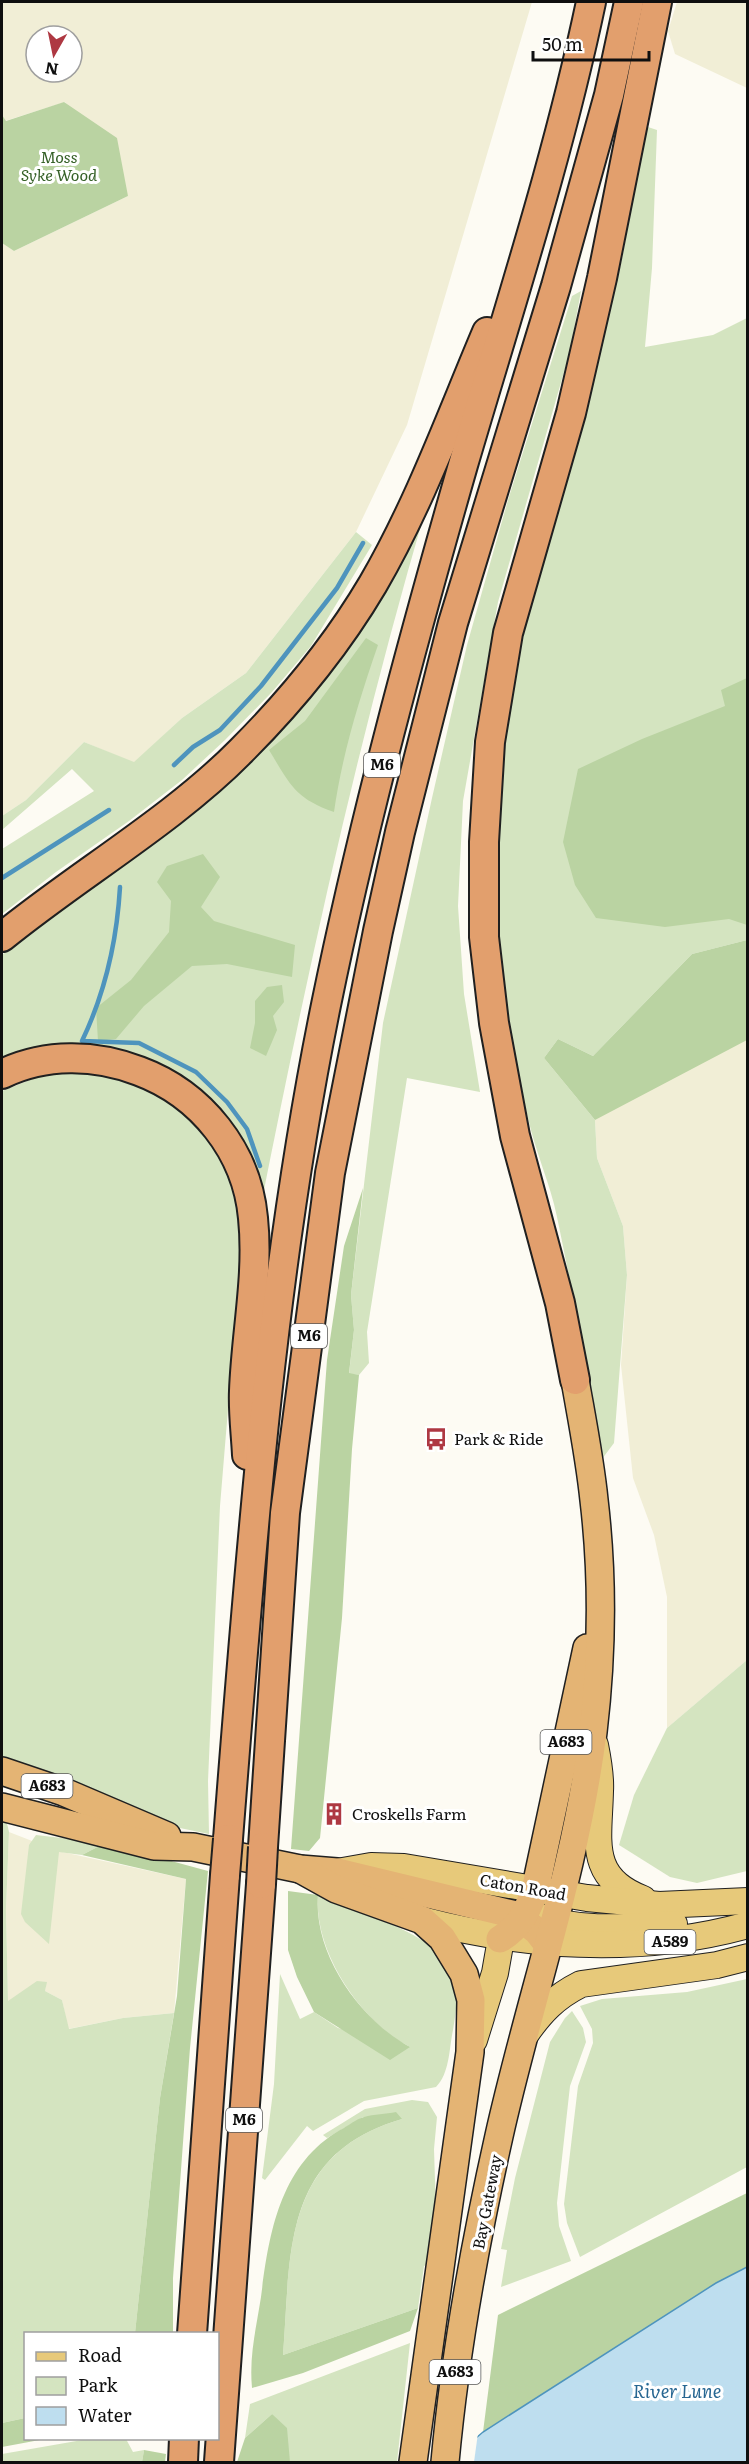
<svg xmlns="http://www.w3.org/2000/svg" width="749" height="2464" font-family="Literata,serif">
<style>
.farmland{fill:#f1eed6;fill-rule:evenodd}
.green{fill:#d4e4c0}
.forest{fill:#bad3a2}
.water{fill:#bedeef;stroke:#4e94bd;stroke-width:1.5}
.pier{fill:#fdfbf3}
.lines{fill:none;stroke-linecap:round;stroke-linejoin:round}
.stream{stroke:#4e94bd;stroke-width:4.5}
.primary-casing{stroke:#202020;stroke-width:28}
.trunk-casing{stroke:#202020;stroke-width:30}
.motorway-casing{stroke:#202020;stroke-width:32}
.primary{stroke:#e7c97a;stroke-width:26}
.trunk{stroke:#e4b474;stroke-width:27}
.motorway{stroke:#e29f6d;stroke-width:28}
.motorway-bridge-casing{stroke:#202020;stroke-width:32;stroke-linecap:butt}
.motorway-bridge{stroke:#e29f6d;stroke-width:28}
.labels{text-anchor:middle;stroke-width:6;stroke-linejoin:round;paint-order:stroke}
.shield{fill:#fff;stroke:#575757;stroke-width:1.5}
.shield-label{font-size:15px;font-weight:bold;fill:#0f0f0f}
.park-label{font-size:16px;font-style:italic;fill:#356027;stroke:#fff}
.poi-label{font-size:16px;fill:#0f0f0f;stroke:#fff;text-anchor:start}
.street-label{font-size:16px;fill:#0f0f0f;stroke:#fff}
.water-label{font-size:18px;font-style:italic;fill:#286792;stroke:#fff}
</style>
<rect width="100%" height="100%" fill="#fdfbf3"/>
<g class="farmland">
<path d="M2,2h530l-125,423 -51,107 -110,141 -64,45 -48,45 -50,-21 -58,58 -24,16v-573l12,8 114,-55 -63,-94 -60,19 -3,-6zM36,36h36v36h-36z"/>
<polygon points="677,2 747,2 747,88 675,54 668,31"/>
<polygon points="747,1024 747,1660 667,1728 667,1597 654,1535 633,1478 621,1365 627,1275 623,1226 597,1158 595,1120 658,1070"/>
<polygon points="9,1832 58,1851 186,1879 174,2013 123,2018 68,2029 62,2000 45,1991 46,1982 8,2002 6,1910"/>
</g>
<g class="green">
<path d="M642,125l15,5 -5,138 -7,79 68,-12 34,-17v622l-55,14 -99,102 -35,-17 -14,19 51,62 2,38 26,68 4,49 -13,168 -12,16c-15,-81 -28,-162 -45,-242 -7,-34 -22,-66 -29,-99 -21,-88 -34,-181 -31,-271 5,-195 72,-380 120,-567 13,-50 17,-104 25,-155z"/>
<polygon points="581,291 570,351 498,602 463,801 458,906 464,994 480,1092 407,1078 367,1332 369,1363 359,1375 349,1374 354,1330 351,1295 383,1023 432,798 467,645 508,500 572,296"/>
<path d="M429,498c-69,233 -121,470 -168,707l-100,-135 -159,-5v-110l203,-158z"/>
<polygon points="356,532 372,545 311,646 272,692 225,740 182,780 129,821 56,872 2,914 2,849 94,791 72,769 2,830 2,816 26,800 84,742 134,762 182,718 246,673"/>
<polygon points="72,1073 107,1074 137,1084 164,1098 188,1117 207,1138 222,1160 235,1196 242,1240 220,1506 208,1781 209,1834 175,1827 2,1760 2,1091 40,1076"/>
<polygon points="747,1660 747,1871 697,1883 670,1877 619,1845 634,1795 667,1728"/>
<polygon points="2,1818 6,1819 9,1832 6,1910 8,2001 37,1981 47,1982 45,1991 62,2000 69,2029 123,2018 174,2013 160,2098 135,2333 26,2334 25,2418 2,2423"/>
<polygon points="36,1835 105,1843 82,1855 59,1852 49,1944 25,1922 21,1914 29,1845"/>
<path d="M318,1895c35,15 120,40 135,75 7,18 3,42 0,60 -4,18 -3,43 -17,57l-72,14 -51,30 -6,-5 -42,54 -3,-2 12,-94 6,-110 20,45 14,-7 24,16 72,19c-6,-4 -14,-7 -20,-12 -39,-31 -76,-89 -72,-140z"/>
<polygon points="747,1979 747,2167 580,2257 567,2223 564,2204 578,2086 593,2043 592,2029 580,2006 602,1999 687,1992"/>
<polygon points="572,2011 583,2028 586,2042 570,2086 557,2203 559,2226 571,2261 501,2287 507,2250 501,2249 515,2178 550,2042 565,2018"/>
<path d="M412,2100l16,2 9,15 -3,32 2,63 -5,51 -7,3 -6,42 -135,47c8,-103 -1,-201 119,-236l-39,-2 -36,21 -4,-3 42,-26z"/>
<polygon points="410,2343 397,2462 290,2462 272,2414 245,2438 250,2404"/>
<polygon points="88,2439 126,2439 133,2452 144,2450 142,2462 2,2462 2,2454"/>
</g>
<g class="forest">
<polygon points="64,102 117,138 128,196 14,251 2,243 2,115 6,121"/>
<path d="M366,638l12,7c-19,55 -36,110 -44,167 -40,-14 -44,-28 -65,-62l36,-29z"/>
<polygon points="747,678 747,925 729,919 665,927 596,918 575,885 563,842 578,769 642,739 725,706 721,690"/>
<polygon points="203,854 220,877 201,907 214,921 295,945 292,977 227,964 192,966 144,1006 116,1039 98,1041 96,1008 131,980 169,932 171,901 157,882 167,866"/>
<polygon points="747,940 747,1040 595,1120 544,1058 558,1039 593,1056 692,954"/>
<polygon points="282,985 284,1002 273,1016 277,1030 266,1056 250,1048 255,1023 255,1001 267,987"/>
<polygon points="363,1188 351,1295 354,1330 349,1373 359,1375 352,1449 342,1618 320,1838 309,1851 291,1849 327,1360 344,1246"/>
<polygon points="105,1843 208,1871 190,2048 173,2278 173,2333 135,2333 160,2098 177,1996 186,1879 82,1855"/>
<path d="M288,1891l30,4c-5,59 42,125 92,152l-20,13 -76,-48 -17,-35 -9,-27z"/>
<path d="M396,2112l6,7c-120,35 -111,132 -119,236l135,-47 -8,23 -107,42 -51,15c-3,-32 4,-59 9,-91 8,-64 19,-132 79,-167 8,-4 16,-11 24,-13 10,-3 22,-3 32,-5z"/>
<polygon points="747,2193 747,2267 716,2283 483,2432 498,2315"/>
<polygon points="272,2414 287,2428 290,2462 237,2462 245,2438"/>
<polygon points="25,2418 26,2438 45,2439 2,2447 2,2423"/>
<polygon points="144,2450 166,2454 165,2462 142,2462"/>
</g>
<polygon class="water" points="747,2267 747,2462 448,2462 483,2432 716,2283"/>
<polygon class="pier" points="478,2433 474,2462 445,2462 446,2460"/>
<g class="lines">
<g class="stream">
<polyline points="174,765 193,747 220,730 261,686 337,588 363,543"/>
<polyline points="2,878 109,810"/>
<path d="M120,887c-3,52 -15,106 -38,154l57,2 57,29 31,30 20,27 13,37"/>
</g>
<g class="primary-casing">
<g id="primary">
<path d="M595,1745c3,15 6,31 5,46 -1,49 -13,87 43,108"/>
<polyline points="337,1872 371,1866 404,1867 587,1898 659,1905 748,1901"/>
<path d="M535,1915c42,18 95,12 139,9"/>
<path d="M422,1920c108,28 217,35 326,5"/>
<path d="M525,2035c16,-23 30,-38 56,-51l136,-19 31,-8"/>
<polyline points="474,2040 495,1973 504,1922"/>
</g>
</g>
<g class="trunk-casing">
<g id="trunk">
<polyline points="2,1771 64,1792 167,1836"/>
<polyline points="2,1807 154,1846 193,1847 300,1869 337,1872 516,1915 537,1931 547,1944"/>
<polyline points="300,1869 336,1889 422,1920 442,1938 464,1974 471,2000 470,2052 413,2462"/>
<path d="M500,1939c20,-12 27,-28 35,-48l52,-243"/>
<path d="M445,2462c10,-109 30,-219 54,-326 30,-135 77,-266 94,-404 9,-76 10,-156 1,-232 -4,-40 -12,-80 -19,-120"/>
</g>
</g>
<g class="motorway-casing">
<g id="motorway">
<path d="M2,937c76,-62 171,-117 239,-186 50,-50 96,-106 132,-167 46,-79 78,-167 114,-252"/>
<path d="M2,1074c43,-21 93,-20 137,-3 62,23 108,80 114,147 6,57 -7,116 -9,173 -1,21 2,43 3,64"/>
<polyline points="575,1380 560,1303 515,1136 494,1023 484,937 484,842 490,742 508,633 571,413 602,278 657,2"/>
<path d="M228,1839c22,-279 42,-559 98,-834 37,-181 86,-362 137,-540 45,-154 95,-306 128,-463"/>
<polyline points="263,1847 285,1513 330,1173 378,931 400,832 453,623 556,286 609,95 629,2"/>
<polyline points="192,2334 225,1875"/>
<polyline points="183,2462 184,2438"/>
<polyline points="219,2462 261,1884"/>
</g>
</g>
<use href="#primary" class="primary"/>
<use href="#trunk" class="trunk"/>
<use href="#motorway" class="motorway"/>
<g class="motorway-bridge-casing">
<g id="motorway-bridge">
<polyline points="225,1875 228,1839"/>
<polyline points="261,1884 263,1847"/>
</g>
</g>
<use href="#motorway-bridge" class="motorway-bridge"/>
</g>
<defs>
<g id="bus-bare" transform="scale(1.8)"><path d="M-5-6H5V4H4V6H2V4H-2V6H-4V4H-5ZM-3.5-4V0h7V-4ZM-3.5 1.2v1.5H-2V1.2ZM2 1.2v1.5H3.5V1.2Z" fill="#ae3842" stroke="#fff" stroke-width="2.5" paint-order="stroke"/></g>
<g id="building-bare" transform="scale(1.8)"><path d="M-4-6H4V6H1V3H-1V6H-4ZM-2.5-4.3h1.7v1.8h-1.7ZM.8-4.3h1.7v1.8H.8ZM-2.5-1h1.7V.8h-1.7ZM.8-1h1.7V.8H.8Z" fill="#ae3842" stroke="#fff" stroke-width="2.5" paint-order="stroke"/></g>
</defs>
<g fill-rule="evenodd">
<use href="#bus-bare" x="436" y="1439"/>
<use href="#building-bare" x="334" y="1814"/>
</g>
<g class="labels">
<g class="shield">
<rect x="364" y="753" width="36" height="24" rx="4.5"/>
<rect x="291" y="1324" width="36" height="24" rx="4.5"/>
<rect x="540.5" y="1730" width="51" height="24" rx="4.5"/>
<rect x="21.5" y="1774" width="51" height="24" rx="4.5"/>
<rect x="644.5" y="1930" width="51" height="24" rx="4.5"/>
<rect x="226" y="2108" width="36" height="24" rx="4.5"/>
<rect x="429.5" y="2360" width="51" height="24" rx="4.5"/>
</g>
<g class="shield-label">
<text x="382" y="770">M6</text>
<text x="309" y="1341">M6</text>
<text x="566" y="1747">A683</text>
<text x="47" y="1791">A683</text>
<text x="670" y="1947">A589</text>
<text x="244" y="2125">M6</text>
<text x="455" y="2377">A683</text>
</g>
<g class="park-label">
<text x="59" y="163">Moss<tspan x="59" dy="18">Syke Wood</tspan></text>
</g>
<g class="poi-label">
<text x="454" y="1445">Park &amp; Ride</text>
<text x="352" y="1820">Croskells Farm</text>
</g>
<g class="street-label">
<text transform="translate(523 1887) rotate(10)" y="6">Caton Road</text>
<text transform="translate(487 2202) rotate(-79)" y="6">Bay Gateway</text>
</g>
<g class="water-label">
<text x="677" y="2398">River Lune</text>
</g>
</g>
<rect width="749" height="2464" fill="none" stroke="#0f0f0f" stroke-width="6"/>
<rect x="24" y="2332" width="195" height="108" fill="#ffffff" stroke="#9f9f9f" stroke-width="1.5"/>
<rect x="36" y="2352" width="30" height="9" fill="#e7c97a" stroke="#9f9f9f" stroke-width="1.5"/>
<text x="78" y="2362" font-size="18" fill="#0f0f0f">Road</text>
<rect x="36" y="2377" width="30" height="18" fill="#d4e4c0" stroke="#9f9f9f" stroke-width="1.5"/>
<text x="78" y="2392" font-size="18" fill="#0f0f0f">Park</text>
<rect x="36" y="2407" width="30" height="18" fill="#bedeef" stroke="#9f9f9f" stroke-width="1.5"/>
<text x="78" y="2422" font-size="18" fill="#0f0f0f">Water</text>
<g transform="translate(54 54) rotate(189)"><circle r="28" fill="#ffffff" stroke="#9f9f9f" stroke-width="1.5"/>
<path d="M0-4.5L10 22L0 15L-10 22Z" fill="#ae3842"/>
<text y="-9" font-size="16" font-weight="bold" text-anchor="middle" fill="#0f0f0f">N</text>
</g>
<path d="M533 51v9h116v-9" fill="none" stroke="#0f0f0f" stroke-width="3"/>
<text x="542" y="51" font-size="18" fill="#0f0f0f" stroke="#ffffff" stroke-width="4.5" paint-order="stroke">50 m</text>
</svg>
